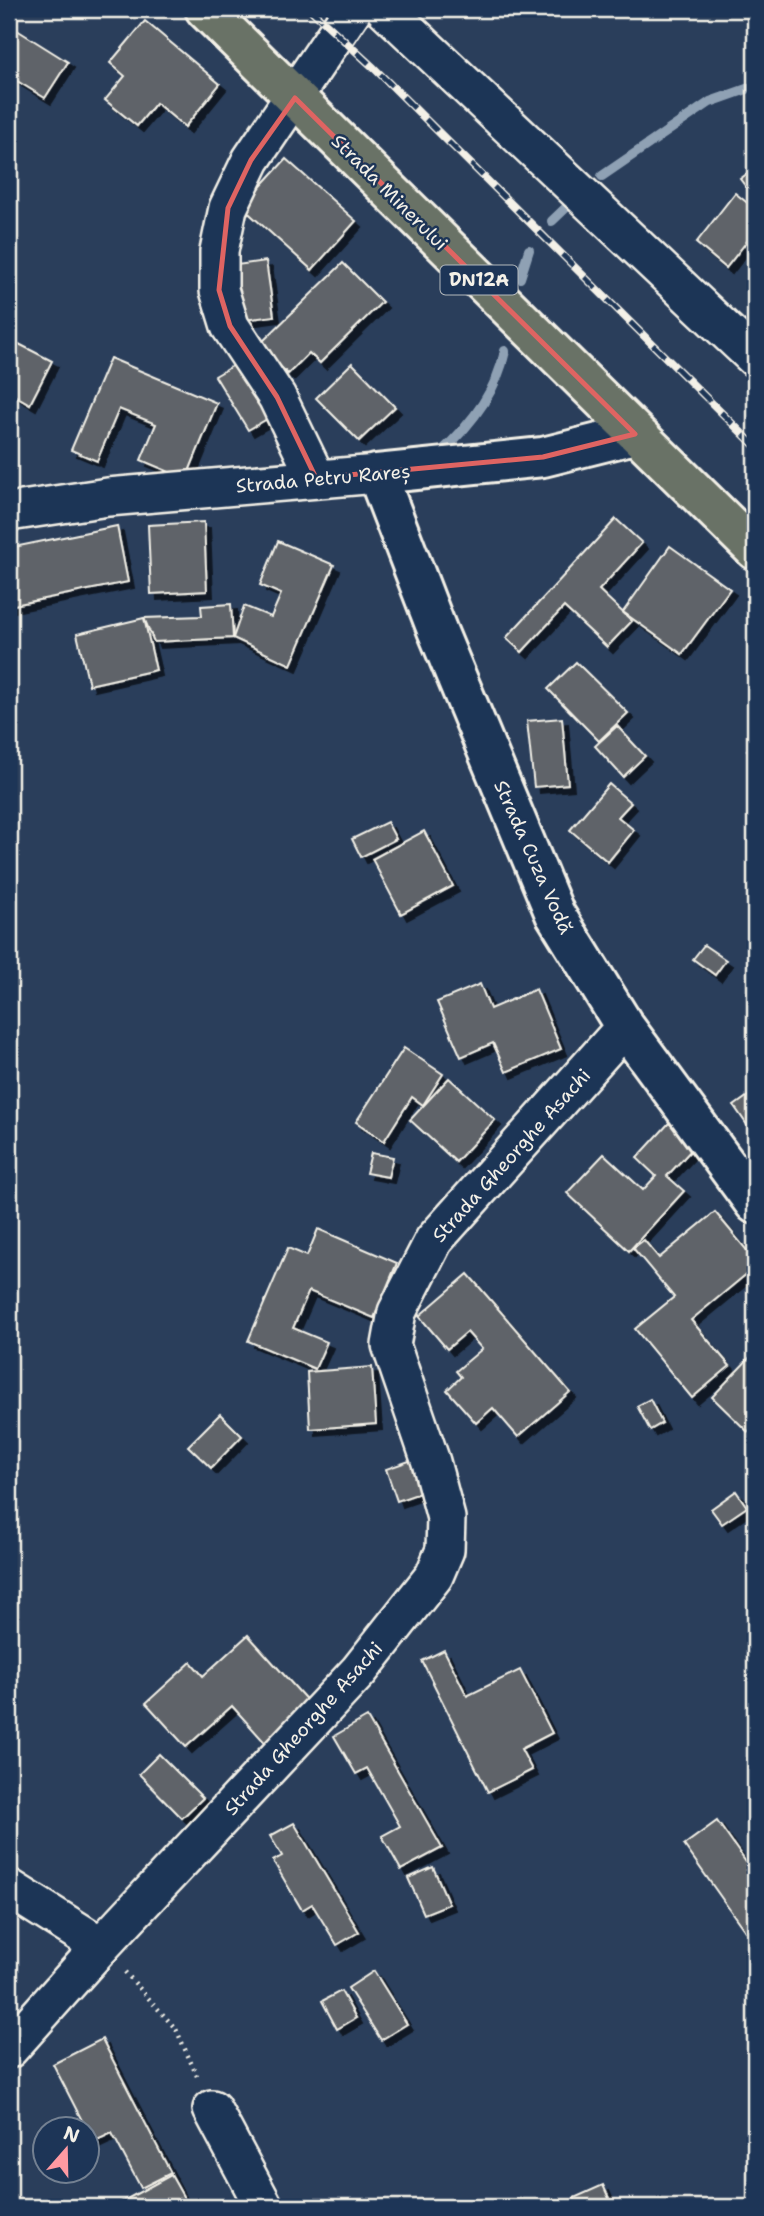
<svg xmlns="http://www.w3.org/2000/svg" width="764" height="2216" font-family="'Shantell Sans',sans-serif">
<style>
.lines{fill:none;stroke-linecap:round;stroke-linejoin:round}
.stream{stroke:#8fa1b4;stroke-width:10}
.building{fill:#5e6469;stroke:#f4f1e8;stroke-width:2;filter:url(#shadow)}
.minor-casing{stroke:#f4f1e8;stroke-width:42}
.tertiary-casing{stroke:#f4f1e8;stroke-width:44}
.primary-casing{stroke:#f4f1e8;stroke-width:44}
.path{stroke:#f4f1e8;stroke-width:4.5;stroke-dasharray:2 5;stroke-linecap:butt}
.minor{stroke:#1d3557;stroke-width:37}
.tertiary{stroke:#1d3557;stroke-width:38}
.primary{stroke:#697266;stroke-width:38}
.rail-casing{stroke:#f4f1e8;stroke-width:8}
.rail{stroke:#1d3557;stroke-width:5;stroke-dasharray:16;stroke-linecap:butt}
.marked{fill:none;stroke:#df6462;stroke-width:5;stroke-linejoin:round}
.labels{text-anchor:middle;stroke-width:5;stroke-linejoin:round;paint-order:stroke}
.shield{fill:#1d3557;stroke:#b4b9bc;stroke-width:2}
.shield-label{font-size:18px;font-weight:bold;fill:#f4f1e8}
.street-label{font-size:19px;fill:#f4f1e8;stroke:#1d3557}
</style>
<defs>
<filter id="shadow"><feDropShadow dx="6" dy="6" stdDeviation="0" flood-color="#0009"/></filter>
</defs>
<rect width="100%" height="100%" fill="#2a3e5b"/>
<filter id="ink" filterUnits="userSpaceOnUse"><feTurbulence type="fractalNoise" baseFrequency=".0143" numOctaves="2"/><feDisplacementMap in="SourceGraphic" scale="14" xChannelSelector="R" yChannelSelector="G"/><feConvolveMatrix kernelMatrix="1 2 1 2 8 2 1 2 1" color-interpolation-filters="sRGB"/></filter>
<g filter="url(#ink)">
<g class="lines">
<g class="stream">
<polyline points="602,176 710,102 755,86"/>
<polyline points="552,221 574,200"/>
<polyline points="520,278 529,250"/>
<path d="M439,454c30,-27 58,-63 66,-103"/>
</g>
</g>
<g class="building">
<polygon points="145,21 220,84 185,127 156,103 137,126 105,100 125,76 110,63"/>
<polygon points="9,25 68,62 45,98 9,76"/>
<polygon points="286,159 356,221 312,270 242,207"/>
<polygon points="755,168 755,199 740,179"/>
<polygon points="735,193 755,209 755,231 726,268 696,243"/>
<polygon points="266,261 274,316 237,321 229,266"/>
<polygon points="343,263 382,302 320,363 309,353 288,374 259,345"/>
<polygon points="15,342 52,361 30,404 9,392 9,354"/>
<polygon points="110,358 217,403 186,479 141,460 156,424 119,409 97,461 71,450"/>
<polygon points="241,361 274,415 248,430 215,376"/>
<polygon points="352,363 395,407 359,441 316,398"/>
<polygon points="616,519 642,543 599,590 632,621 607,647 564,607 522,652 506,638"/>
<polygon points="204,522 207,591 151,594 148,525"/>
<polygon points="117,526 128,582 9,606 9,548"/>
<polygon points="278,541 334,565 291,665 233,638 244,606 271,617 281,594 260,585"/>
<polygon points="670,546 730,589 682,654 623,612"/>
<polygon points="231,604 233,638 154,642 144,618 202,616 201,606"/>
<polygon points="144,618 156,670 89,685 77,634"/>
<polygon points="576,662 628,713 599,741 548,689"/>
<polygon points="562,718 568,784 534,787 527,721"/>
<polygon points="617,726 645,756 623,777 595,746"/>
<polygon points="755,741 755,757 747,750"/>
<polygon points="609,784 631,803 618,817 634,830 608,862 570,830"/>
<polygon points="387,822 396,839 361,857 352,839"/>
<polygon points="424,831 453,886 401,914 372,859"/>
<polygon points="704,945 726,960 715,975 693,959"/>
<polygon points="480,984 490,1009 536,989 561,1049 506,1072 493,1043 461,1057 437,1002"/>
<polygon points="404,1048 443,1074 423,1105 412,1097 384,1141 356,1122"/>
<polygon points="449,1078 495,1120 456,1162 410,1120"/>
<polygon points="755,1091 755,1130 752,1132 734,1106"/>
<polygon points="669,1123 694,1147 667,1176 684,1191 629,1251 567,1193 604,1154 643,1190 656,1176 637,1158"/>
<polygon points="371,1153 393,1157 388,1177 366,1173"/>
<polygon points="715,1212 755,1260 755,1267 691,1320 730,1366 692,1398 635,1329 674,1297 633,1248 644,1240 659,1258"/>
<polygon points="318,1229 397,1263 374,1318 309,1291 293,1328 327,1342 315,1369 248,1341 288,1248 307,1256"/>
<polygon points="468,1274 570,1392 518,1437 493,1408 476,1423 447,1390 461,1377 456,1371 482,1349 467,1332 447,1349 419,1316"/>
<polygon points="755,1352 755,1424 748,1432 712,1397"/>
<polygon points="372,1367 376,1424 310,1429 307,1372"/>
<polygon points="650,1399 662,1423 650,1430 637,1406"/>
<polygon points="220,1414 242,1436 211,1468 188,1446"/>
<polygon points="412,1460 423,1492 397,1501 386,1469"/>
<polygon points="736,1491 747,1507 722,1524 711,1509"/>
<polygon points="248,1635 312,1706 268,1746 232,1706 186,1747 146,1703 191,1662 203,1676"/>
<polygon points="444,1650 467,1696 520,1670 552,1733 521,1749 532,1770 488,1792 422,1661"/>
<polygon points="367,1717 442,1848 401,1870 382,1836 400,1826 367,1768 356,1774 334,1736"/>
<polygon points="159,1754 203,1798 182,1818 139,1774"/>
<polygon points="717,1821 755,1875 755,1938 752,1941 684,1845"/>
<polygon points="294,1823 359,1932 337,1945 312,1904 302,1910 273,1861 282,1856 270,1836"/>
<polygon points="433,1867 449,1904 424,1914 408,1878"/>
<polygon points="374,1971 407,2024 381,2040 348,1988"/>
<polygon points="341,1991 356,2018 337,2029 322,2001"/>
<polygon points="102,2039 171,2173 141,2188 112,2133 93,2142 53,2064"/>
<polygon points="171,2175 189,2207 112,2207"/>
<polygon points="603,2185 613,2207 578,2207 574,2198"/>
</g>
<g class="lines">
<g class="minor-casing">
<g id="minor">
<polyline points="385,9 755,358"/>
<polyline points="316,478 277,397 230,326 219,290 219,251 228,208 251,160 353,9"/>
<polyline points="9,512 108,497 377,474"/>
<polyline points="9,1888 101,1946"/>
<polyline points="9,2049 101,1946 359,1671 434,1576 445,1550 446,1518 431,1462 391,1345 397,1312 434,1240 625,1027"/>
<polyline points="212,2109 264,2207"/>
</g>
</g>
<g class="tertiary-casing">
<polyline id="tertiary" points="635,434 543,457 377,474 437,630 555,914 625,1027 755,1204"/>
</g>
<g class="primary-casing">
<polyline id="primary" points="205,9 755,550"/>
</g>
<polyline class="path" points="125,1972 176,2029 197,2076"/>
<use href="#minor" class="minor"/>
<use href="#tertiary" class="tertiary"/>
<use href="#primary" class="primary"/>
<g class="rail-casing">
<polyline id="rail" points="310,9 374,68 755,446"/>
</g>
<use href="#rail" class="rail"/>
</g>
</g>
<path class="marked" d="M295,98l340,336 -92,23 -227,21 -39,-81 -47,-71 -11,-36 9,-82 23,-48z"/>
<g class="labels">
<rect class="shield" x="440.5" y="265.5" width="77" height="29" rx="5"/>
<g class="shield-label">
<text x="479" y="286">DN12A</text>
</g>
<g class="street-label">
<text transform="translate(390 192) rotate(45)" y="7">Strada Minerului</text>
<text transform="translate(323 478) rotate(-5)" y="7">Strada Petru Rareș</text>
<text transform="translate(534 857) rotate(66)" y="7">Strada Cuza Vodă</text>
<text transform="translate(511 1155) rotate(-48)" y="7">Strada Gheorghe Asachi</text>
<text transform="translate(303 1728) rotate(-48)" y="7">Strada Gheorghe Asachi</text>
</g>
</g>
<rect width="764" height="2216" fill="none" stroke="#1d3557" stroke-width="35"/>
<rect x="18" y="18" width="729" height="2181" fill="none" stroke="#f4f1e8" stroke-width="2.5" filter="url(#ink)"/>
<g transform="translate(66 2150) rotate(20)"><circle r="33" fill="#1d3557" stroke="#738091" stroke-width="2"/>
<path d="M0-5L12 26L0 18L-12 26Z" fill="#ff9aa2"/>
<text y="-10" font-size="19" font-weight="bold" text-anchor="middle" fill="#f4f1e8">N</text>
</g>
</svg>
